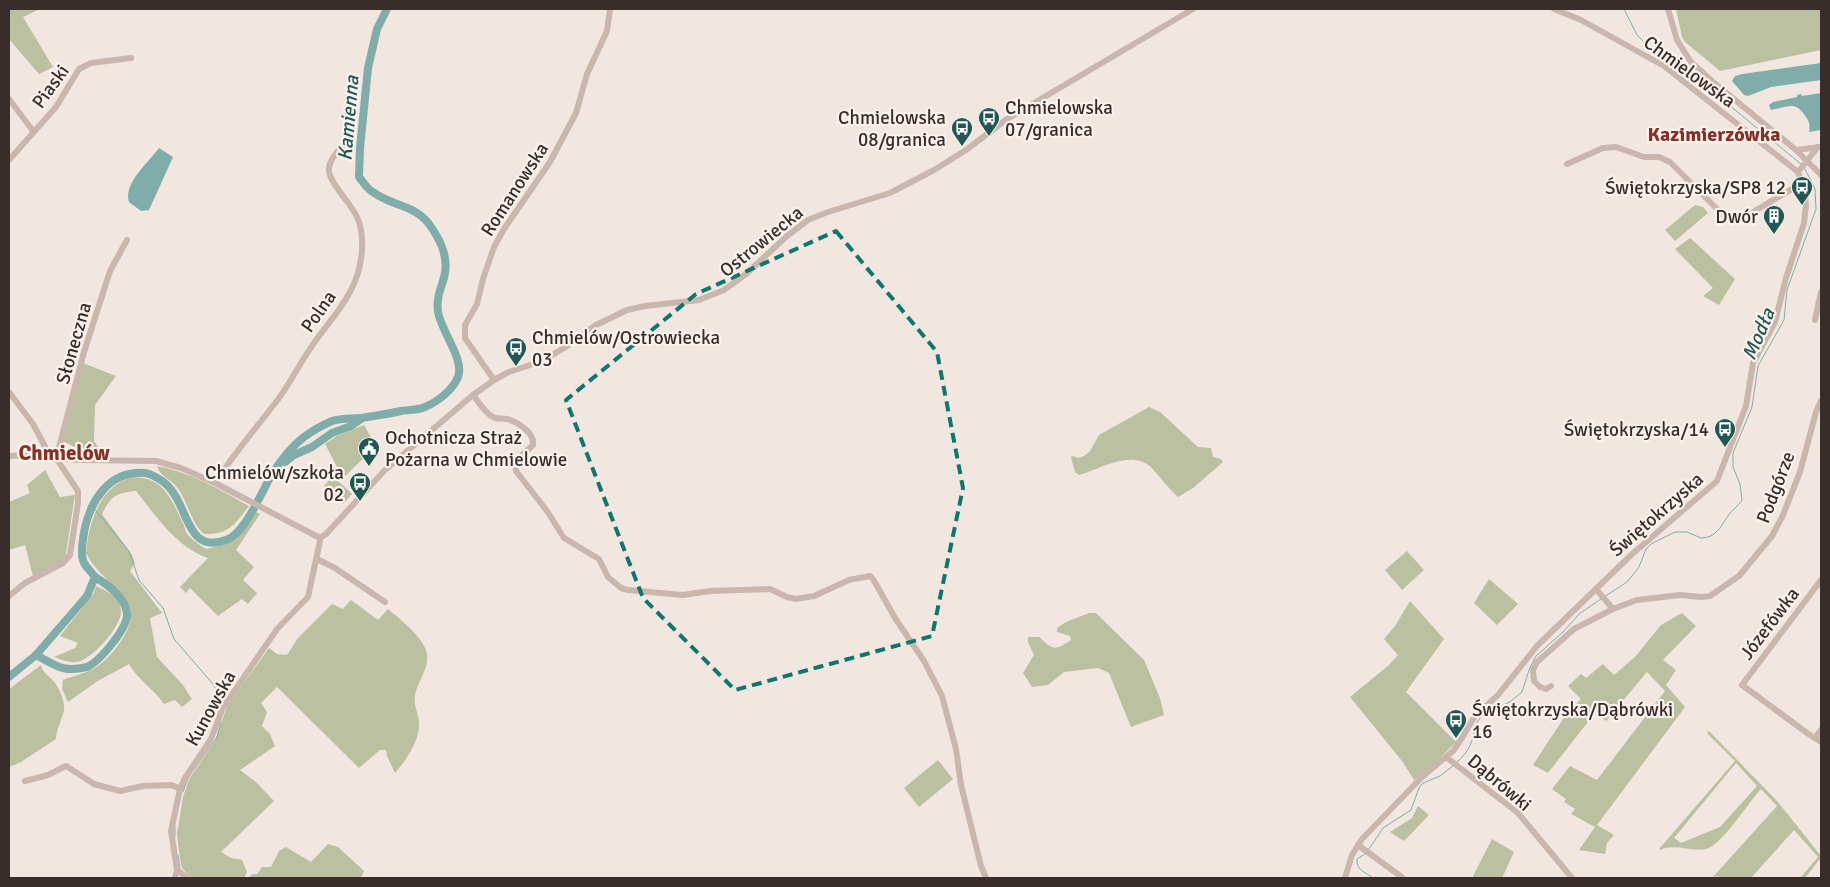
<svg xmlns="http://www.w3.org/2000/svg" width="1830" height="887" font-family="Signika,sans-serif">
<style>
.green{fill:#bac0a0;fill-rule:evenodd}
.water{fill:#80ada9}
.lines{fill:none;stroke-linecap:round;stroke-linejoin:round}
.stream{stroke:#80ada9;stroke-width:1}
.river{stroke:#80ada9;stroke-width:8}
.minor{stroke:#c9b6ac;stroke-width:6}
.marked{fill:none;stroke:#0f766e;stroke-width:4;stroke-dasharray:10 6;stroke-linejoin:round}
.labels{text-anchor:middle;stroke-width:4.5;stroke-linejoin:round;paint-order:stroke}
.street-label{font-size:19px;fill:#382d2b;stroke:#f9f2ec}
.poi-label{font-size:19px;fill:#382d2b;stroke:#f9f2ec;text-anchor:end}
.water-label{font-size:20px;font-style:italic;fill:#225754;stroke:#f9f2ec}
.neighbourhood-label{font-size:20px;font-weight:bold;fill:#823228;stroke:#f9f2ec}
.quarter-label{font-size:21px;font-weight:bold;fill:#823228;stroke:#f9f2ec}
</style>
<rect width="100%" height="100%" fill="#f2e7e0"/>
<g class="green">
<polygon points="9,9 40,9 23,17 53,67 39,74 9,39"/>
<polygon points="1676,9 1821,9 1821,50 1720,71 1685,42 1682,37"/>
<polygon points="1695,205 1703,207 1708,213 1675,241 1665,230"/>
<polygon points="1690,238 1735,279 1719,305 1703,296 1713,288 1675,249"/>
<polygon points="83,363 116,376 95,405 94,441 104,457 87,457 82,451 63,441"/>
<path d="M1149,407l11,5 38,35 13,1 2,9 8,2 2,3 -30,26 -15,9c-10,-9 -18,-20 -27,-30 -20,-18 -51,2 -72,8l-4,-3 -4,-15 2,-1 5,2 6,-2 6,-5 9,-16z"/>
<polygon points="364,425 373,441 366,444 370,452 343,478 325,444 337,436"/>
<path d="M157,466c33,6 62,23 92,40 -14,18 -20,29 -45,28 -14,-12 -16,-34 -28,-48 -6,-7 -17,-11 -19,-20z"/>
<polygon points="45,470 60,497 75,495 65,559 33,576 25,545 9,550 9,502 30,493 27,485"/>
<polygon points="333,476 352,494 343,504 324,486"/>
<path d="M132,477c32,0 39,22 51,46 2,5 3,11 7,14 5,5 10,8 16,12 30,-6 33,-13 50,-37l4,2 -24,36 18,17 -11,13 14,13 -9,11 -6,-5 -24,17 -28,-28 -4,5 -6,-6 28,-29c-32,-11 -51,-41 -72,-67 -20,2 -25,5 -34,23l30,41 3,8 -5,8 32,42 -12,5 7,39 26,28 9,14 -10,8 -7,-7 -11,4c-11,-16 -27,-25 -35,-40l-33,18 -28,20 -6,-13 1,-9c10,-4 23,-7 32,-12 15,-9 36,-36 36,-53 0,-5 -3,-11 -6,-15 -11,-17 -30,-28 -39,-47 3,-31 13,-66 46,-76z"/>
<polygon points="1407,551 1424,570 1402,590 1385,570"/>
<polygon points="1489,579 1518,604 1497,625 1474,603"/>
<path d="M96,586c11,5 25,11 25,26 0,15 -30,49 -45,50 -7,1 -16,-3 -22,-5l21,-9 3,-5 -18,-7 34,-43z"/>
<path d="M351,600l27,20 10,-11c12,10 31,25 37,39 8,17 -7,31 -10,47 -2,11 5,21 4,31 -1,17 -13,34 -24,47l-8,-17 -1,-6h-6l-21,18 -82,-81 -16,16 6,9 -5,14 8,8 5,12 -35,24 16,12 18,19 -53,51 10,6 11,2 5,12 -3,6h-52l-10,-10 -2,-9 -3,-25 6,-37 6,-18 26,-38 12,-35 42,-58 8,6 10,1 11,-17 34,-34 11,5z"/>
<polygon points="1410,601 1444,639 1406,692 1456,742 1432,766 1414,780 1402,761 1350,697 1389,665 1398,655 1384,639 1395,626"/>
<path d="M1089,613h7l48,47 16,38 4,17 -33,12 -22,-54 -11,-5 -34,4 -16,13 -16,2 -9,-14 11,-18 -6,-13v-5h11c14,13 16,14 32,3l-1,-4 -13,-4v-4l9,-6z"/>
<polygon points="1682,613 1696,626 1663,660 1676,670 1666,685 1685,707 1597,825 1614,835 1607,843 1605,854 1579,850 1595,827 1571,814 1575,809 1564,802 1566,799 1552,789 1570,766 1597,780 1665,691 1647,672 1606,721 1595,713 1548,773 1533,765 1567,713 1581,699 1568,686 1581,674 1586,678 1603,664 1614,675 1635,657 1661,625"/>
<path d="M41,665c1,8 9,11 14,18 4,6 8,14 9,22 2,8 -8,23 -8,34l-35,23 -12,5v-78z"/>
<path d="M1709,731l69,71 43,54v4l-1,-1 -15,19h-5l18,-21 -24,-27 -43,48h-30l-4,-2 -5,2 65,-72 -16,-17c-12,13 -40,57 -55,60 -16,3 -30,-6 -46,1l-1,-1 76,-88 -28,-28zM1736,763l21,23 -37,41 -39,16 -7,-5z"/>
<polygon points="938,760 953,779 919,807 904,788"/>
<polygon points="1418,806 1429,815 1404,841 1390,832 1412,818"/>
<polygon points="1492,839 1514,852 1502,878 1472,878"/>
<polygon points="328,844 338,847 364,871 361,878 249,878 252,874 257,874 262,867 271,867 279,851 286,847 311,862"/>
</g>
<g class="water">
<polygon points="1821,63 1821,80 1771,87 1748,96 1744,95 1732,81 1735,76 1742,74"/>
<path d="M1821,93v37l-12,2c1,-6 1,-9 -3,-15 -11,-17 -17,-10 -35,-7l-2,-5 4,-3 24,-5v-2l4,-1 1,2z"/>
<path d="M159,148l14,9 -24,53 -8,1 -12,-9c-6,-19 20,-40 30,-54z"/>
</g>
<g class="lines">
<g class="stream">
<polyline points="1624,9 1637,35 1651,49 1685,69 1801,164"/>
<polyline points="92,506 129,551 139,580 163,608 174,639 213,684 223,702"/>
<path d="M1604,597l23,-15 12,-15 7,-18 5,-5 24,-12h12l14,6c15,0 20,-12 27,-22 4,-6 10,-10 14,-16l-2,-16 -7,-17v-14l19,-46 6,-41 26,-46 3,-30 29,-81 -1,-20 -10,-20"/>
<path d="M1457,762c11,-9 18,-23 17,-36l10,-13 26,-11 12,-10 7,-22 7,-14 27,-24 16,-18 22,-15"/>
<polyline points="183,792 188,778 217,737 221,721"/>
<polyline points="175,836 175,827"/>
<polyline points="1369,849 1383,828 1411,810 1419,788 1423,783 1440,776 1453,766"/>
<path d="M1365,854l-8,5c-1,12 9,13 16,19"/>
<polyline points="178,855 180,868"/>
</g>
<g class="river">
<polyline points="285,462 294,455 312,447 332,433 351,426 361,419"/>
<path d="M36,655c11,6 23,14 35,14 5,0 12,-1 16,-2 12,-5 42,-40 40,-54 -3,-17 -19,-28 -32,-36"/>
<path d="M9,677l27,-22 51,-59 8,-19c-3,-5 -11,-11 -12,-17 -3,-8 0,-19 1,-28 6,-31 25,-62 61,-59 5,0 10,4 14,6 32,18 23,77 67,61 19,-6 36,-49 46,-66 9,-14 19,-27 32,-37 8,-6 19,-12 28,-16 9,-3 20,-2 29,-3 13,-2 27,-4 40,-7 8,-1 17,-1 24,-4 12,-5 28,-17 33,-30 7,-17 -17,-46 -20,-65 -2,-18 4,-23 7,-39 3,-19 -6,-35 -16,-49 -15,-20 -38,-18 -56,-32 -6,-3 -10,-10 -14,-15l1,-29 8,-80 9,-39 10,-20"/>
</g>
<g class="minor">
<polyline points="1554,9 1581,20 1664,66 1798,172"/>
<polyline points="1668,9 1677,40 1691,62 1712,81 1796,150 1821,175"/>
<polyline points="9,99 33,131"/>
<polyline points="1796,150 1820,147"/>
<polyline points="9,160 56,107 79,69 91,63 131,58"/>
<polyline points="1567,164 1603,148 1616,147 1644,157 1659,157 1670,162 1727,219 1734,222 1738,221 1802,183"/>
<polyline points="1798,172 1818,147"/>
<polyline points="1815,320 1821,292"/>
<polyline points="494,380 465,338 465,325 477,304 483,279 494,247 504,229 550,162 576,113 587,74 607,31 610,9"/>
<polyline points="9,392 33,424 48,452 54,458 79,460 156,461 181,468 215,483 320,538"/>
<path d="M473,395c6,7 12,19 22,23 4,1 8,0 12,1 11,3 28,14 26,26 -7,8 -20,13 -17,26l31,40 17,27 35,21 9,18 13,11 7,2 55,5 27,-4 60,-2 17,8 9,2 18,-3 35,-16 21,-4 3,3 22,39 29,43 18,35 14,53 5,36 20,81 5,12"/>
<path d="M9,456c12,-2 29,2 39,-4"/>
<path d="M215,483c19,-30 43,-57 64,-85 13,-18 22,-37 35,-55 16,-23 38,-45 45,-74 4,-16 5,-37 -2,-52 -6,-14 -30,-36 -28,-49 1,-10 10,-18 16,-25"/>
<polyline points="320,538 326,534 385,470 473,395 494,380 509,372 542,361 564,348 596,325 627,310 645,306 699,300 724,290 746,274 787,236 808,220 828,212 890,193 934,170 966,150 1007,119 1193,9"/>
<polyline points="317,559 335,568 385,602"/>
<polyline points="1821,580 1742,685 1807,733 1821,742"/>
<polyline points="1596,589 1613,609"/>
<polyline points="9,596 25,583 63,563 70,555 78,503 78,491 56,458 57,455 84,352 110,271 127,240"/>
<polyline points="1551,686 1546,689 1540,687 1534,681 1533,670 1537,662 1574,629 1613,609 1637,600 1680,595 1701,597 1710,596 1739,576 1772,536 1783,515 1800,472 1816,412 1821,401"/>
<polyline points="1815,738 1821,730"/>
<polyline points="1446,757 1518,813 1572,878"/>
<polyline points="25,781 48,775 66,766 94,784 120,791 143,786 172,785 180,789"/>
<polyline points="1358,845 1403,878"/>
<polyline points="177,870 188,878"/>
<polyline points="175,878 177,870 171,831 180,789 185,778 211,739 223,707 229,699 277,629 308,597 320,541 320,538"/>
<polyline points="1345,878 1352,855 1362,839 1422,777 1453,751 1462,738 1475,716 1498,695 1537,646 1631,555 1717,481 1746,406 1753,363 1775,322 1786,278 1804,223 1806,205 1805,195 1798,172"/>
</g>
</g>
<path class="marked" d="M836,231l101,121 26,136 -31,148 -197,54 -92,-92 -77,-198 130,-106z"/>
<defs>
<g id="bus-pin" transform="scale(1.125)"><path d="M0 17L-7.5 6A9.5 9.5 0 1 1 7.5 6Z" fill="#225754" stroke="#f9f2ec"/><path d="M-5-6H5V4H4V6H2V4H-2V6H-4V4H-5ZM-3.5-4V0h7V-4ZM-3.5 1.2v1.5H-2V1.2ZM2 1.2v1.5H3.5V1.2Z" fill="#fff"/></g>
<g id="building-pin" transform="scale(1.125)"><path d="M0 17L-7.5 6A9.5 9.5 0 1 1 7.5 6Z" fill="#225754" stroke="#f9f2ec"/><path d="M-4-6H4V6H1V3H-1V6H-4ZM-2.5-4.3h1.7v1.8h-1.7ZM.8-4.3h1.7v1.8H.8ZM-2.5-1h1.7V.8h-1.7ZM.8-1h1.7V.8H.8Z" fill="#fff"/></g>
<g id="civic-pin" transform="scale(1.125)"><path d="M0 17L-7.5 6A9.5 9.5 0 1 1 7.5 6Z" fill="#225754" stroke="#f9f2ec"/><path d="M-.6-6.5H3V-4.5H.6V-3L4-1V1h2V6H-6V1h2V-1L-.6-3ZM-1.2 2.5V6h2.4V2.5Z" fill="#fff"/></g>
</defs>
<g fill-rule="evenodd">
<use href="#bus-pin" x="989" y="118"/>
<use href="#bus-pin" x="962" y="128"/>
<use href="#bus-pin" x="1802" y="187"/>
<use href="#building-pin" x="1774" y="216"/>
<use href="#bus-pin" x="516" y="348"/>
<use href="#bus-pin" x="1725" y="429"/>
<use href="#civic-pin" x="369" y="448"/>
<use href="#bus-pin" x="360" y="483"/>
<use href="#bus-pin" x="1456" y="720"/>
</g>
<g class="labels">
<g class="street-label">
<text transform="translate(1690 71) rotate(36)" y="7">Chmielowska</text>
<text transform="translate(50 86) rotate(-54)" y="7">Piaski</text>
<text transform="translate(514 189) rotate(-57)" y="7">Romanowska</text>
<text transform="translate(761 241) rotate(-39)" y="7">Ostrowiecka</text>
<text transform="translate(318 311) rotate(-55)" y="7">Polna</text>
<text transform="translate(73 343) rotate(-74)" y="7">Słoneczna</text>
<text transform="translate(1775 487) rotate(-69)" y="7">Podgórze</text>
<text transform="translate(1656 514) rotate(-41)" y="7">Świętokrzyska</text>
<text transform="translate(1769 623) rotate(-53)" y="7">Józefówka</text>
<text transform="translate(210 708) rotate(-61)" y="7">Kunowska</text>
<text transform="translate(1500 782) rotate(40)" y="7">Dąbrówki</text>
</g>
<g class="poi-label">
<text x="1005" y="114" text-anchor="start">Chmielowska<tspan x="1005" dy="22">07/granica</tspan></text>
<text x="946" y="124">Chmielowska<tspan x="946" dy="22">08/granica</tspan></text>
<text x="1786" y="194">Świętokrzyska/SP8 12</text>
<text x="1758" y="223">Dwór</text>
<text x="532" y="344" text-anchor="start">Chmielów/Ostrowiecka<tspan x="532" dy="22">03</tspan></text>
<text x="1709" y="436">Świętokrzyska/14</text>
<text x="385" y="444" text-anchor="start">Ochotnicza Straż<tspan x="385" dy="22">Pożarna w Chmielowie</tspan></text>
<text x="344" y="479">Chmielów/szkoła<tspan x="344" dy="22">02</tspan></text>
<text x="1472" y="716" text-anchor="start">Świętokrzyska/Dąbrówki<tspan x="1472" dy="22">16</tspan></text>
</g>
<g class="water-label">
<text transform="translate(348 118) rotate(-85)" y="7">Kamienna</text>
<text transform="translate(1758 334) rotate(-67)" y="7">Modła</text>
</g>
<g class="neighbourhood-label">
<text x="1714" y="141">Kazimierzówka</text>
</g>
<g class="quarter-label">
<text x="64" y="460">Chmielów</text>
</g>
</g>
<rect width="1830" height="887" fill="none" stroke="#382d2b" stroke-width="20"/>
</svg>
